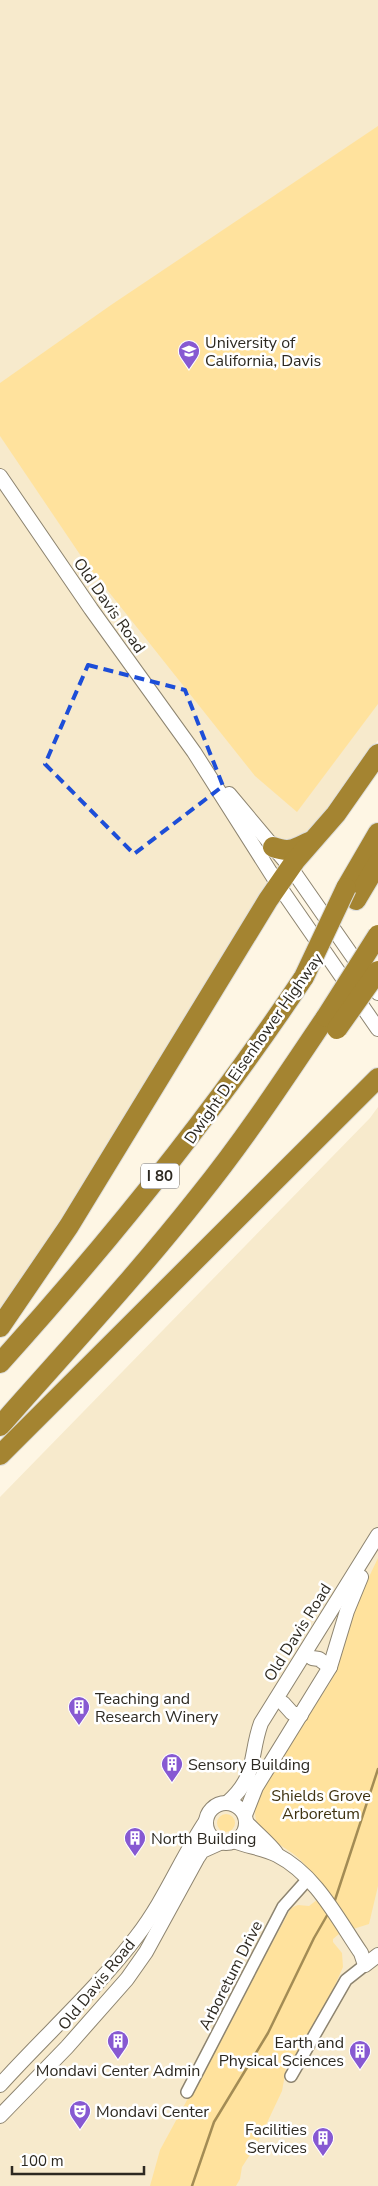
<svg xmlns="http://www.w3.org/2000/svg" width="378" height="2186" font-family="'Nunito Sans',sans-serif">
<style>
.built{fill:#f7eacc}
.green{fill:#ffe29d}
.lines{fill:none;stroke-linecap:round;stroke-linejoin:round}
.stream{stroke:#a38c55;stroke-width:2.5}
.minor-casing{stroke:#8d8470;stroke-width:14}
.tertiary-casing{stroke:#8d8470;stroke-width:16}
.motorway-casing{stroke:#dddddb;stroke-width:22}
.minor{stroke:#fff;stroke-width:11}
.tertiary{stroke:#fff;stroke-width:14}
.motorway{stroke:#a48431;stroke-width:20}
.motorway-bridge-casing{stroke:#dddddb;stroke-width:22;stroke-linecap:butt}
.motorway-bridge{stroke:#a48431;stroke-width:20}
.marked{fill:none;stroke:#1d4ed8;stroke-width:4;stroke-dasharray:10 6;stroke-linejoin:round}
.labels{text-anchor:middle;stroke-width:5;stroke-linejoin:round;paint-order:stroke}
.shield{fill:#fff;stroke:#6c6964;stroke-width:1}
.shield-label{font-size:15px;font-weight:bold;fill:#2d2921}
.poi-label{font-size:16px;fill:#2d2921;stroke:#fff;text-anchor:start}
.street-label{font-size:16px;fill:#2d2921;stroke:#fff}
.park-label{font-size:16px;fill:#3f3210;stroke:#fff}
</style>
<rect width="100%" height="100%" fill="#fef6e4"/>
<g class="built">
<polygon points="0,0 378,0 378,740 63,1225 0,1315"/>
<polygon points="378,1107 378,2186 0,2186 0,1497 370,1118"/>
</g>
<g class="green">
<polygon points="378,126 378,704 297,812 255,776 85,562 0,436 0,383 111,305"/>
<path d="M378,1558v328l-9,38 -19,6 -5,-1 -12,10v3l9,11 1,14 -10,23 -34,61 -13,18 -4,22 -25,53 -15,23 -2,12 -4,7h-86l10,-36 131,-242 7,-3 11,1 17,-13c-9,-12 -18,-27 -30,-37 -25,-20 -51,-23 -37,-63l72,-112 8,-19 18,-60z"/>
<circle cx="226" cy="1823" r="9"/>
</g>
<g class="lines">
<g class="stream">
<polyline points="334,1903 378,1769"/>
<polyline points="192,2186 214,2122 268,2033 314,1938 329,1912"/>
</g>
<g class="minor-casing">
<g id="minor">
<polyline points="291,2076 346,1980 365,1965"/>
<polyline points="187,2092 283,1907 308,1879"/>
</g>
</g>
<g class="tertiary-casing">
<g id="tertiary">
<polyline points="0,476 91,609 194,752 279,886 378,1029"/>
<polyline points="229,794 291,868 378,993"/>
<polyline points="312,1658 319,1659 330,1667"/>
<polyline points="283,1703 292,1713 301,1715"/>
<path d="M227,1803c31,-27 22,-47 34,-80l117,-188"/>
<circle cx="226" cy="1823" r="20"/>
<polyline points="245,1815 256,1787 330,1667 347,1611 361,1577"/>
<path d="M246,1822c7,8 26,24 30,31"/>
<path d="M234,1841c14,6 30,7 43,14 39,20 60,63 84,98l4,12 13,-10"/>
<path d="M0,2085c45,-50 96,-95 137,-149 28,-36 44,-78 69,-115"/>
<polyline points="0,2116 67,2047 127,1979 146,1952 198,1857 202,1851 222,1842"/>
</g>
</g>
<g class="motorway-casing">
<g id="motorway">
<path d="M273,847c17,6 21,2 36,-5"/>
<polyline points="346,888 378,833"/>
<polyline points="356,900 378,863"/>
<polyline points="0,1327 69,1226 268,900 295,861 336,814 378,754"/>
<path d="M0,1363c110,-122 213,-249 304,-386"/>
<path d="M0,1426c67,-76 136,-150 199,-230 46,-57 86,-118 127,-179"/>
<polyline points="0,1455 378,1078"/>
</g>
</g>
<use href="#minor" class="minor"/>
<use href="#tertiary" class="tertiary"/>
<use href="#motorway" class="motorway"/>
<g class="motorway-bridge-casing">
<g id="motorway-bridge">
<polyline points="304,977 346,888"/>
<polyline points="326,1017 378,935"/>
<polyline points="337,1029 378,971"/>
</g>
</g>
<use href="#motorway-bridge" class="motorway-bridge"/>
</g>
<path class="marked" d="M88,665l97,25 38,96 -89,68 -89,-90z"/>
<defs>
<g id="university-pin" transform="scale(1.125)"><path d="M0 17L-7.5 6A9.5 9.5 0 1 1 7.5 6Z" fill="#8759d2" stroke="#fff"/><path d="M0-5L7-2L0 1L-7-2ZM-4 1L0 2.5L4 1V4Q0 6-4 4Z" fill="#fff"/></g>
<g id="building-pin" transform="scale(1.125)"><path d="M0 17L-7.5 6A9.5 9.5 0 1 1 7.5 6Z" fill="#8759d2" stroke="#fff"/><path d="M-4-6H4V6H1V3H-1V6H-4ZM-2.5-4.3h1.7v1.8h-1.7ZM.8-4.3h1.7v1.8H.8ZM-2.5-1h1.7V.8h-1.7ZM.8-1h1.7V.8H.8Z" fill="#fff"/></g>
<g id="theatre-pin" transform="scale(1.125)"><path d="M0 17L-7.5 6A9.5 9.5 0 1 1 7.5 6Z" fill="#8759d2" stroke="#fff"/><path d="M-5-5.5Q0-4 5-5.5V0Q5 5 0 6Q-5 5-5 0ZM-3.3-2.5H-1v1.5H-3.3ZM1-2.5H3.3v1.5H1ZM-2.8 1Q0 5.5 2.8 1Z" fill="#fff"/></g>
</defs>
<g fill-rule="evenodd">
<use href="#university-pin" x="189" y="351"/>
<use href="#building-pin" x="79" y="1707"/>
<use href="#building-pin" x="172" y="1764"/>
<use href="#building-pin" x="135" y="1838"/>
<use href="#building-pin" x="118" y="2041"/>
<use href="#building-pin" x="360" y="2051"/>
<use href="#theatre-pin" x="80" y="2111"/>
<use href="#building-pin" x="323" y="2138"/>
</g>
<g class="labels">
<rect class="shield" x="141" y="1163.5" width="38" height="25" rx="4"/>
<g class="shield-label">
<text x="160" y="1181">I 80</text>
</g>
<g class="poi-label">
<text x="205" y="348">University of<tspan x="205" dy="18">California, Davis</tspan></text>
<text x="95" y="1704">Teaching and<tspan x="95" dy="18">Research Winery</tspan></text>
<text x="188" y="1770">Sensory Building</text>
<text x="151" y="1844">North Building</text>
<text x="344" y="2048" text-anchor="end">Earth and<tspan x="344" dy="18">Physical Sciences</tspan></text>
<text x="118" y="2076" text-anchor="middle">Mondavi Center Admin</text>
<text x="96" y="2117">Mondavi Center</text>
<text x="307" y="2135" text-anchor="end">Facilities<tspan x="307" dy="18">Services</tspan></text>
</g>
<g class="street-label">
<text transform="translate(110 605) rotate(55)" y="6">Old Davis Road</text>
<text transform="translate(253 1048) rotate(-55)" y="6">Dwight D. Eisenhower Highway</text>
<text transform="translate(297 1632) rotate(-58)" y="6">Old Davis Road</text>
<text transform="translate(230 1975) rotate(-63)" y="6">Arboretum Drive</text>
<text transform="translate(96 1984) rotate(-51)" y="6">Old Davis Road</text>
</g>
<g class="park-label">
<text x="321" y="1801">Shields Grove<tspan x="321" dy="18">Arboretum</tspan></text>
</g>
</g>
<path d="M12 2166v8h132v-8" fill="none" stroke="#2d2921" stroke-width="2.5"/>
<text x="20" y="2166" font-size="15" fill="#2d2921" stroke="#ffffff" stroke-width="4" paint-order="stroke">100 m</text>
</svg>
